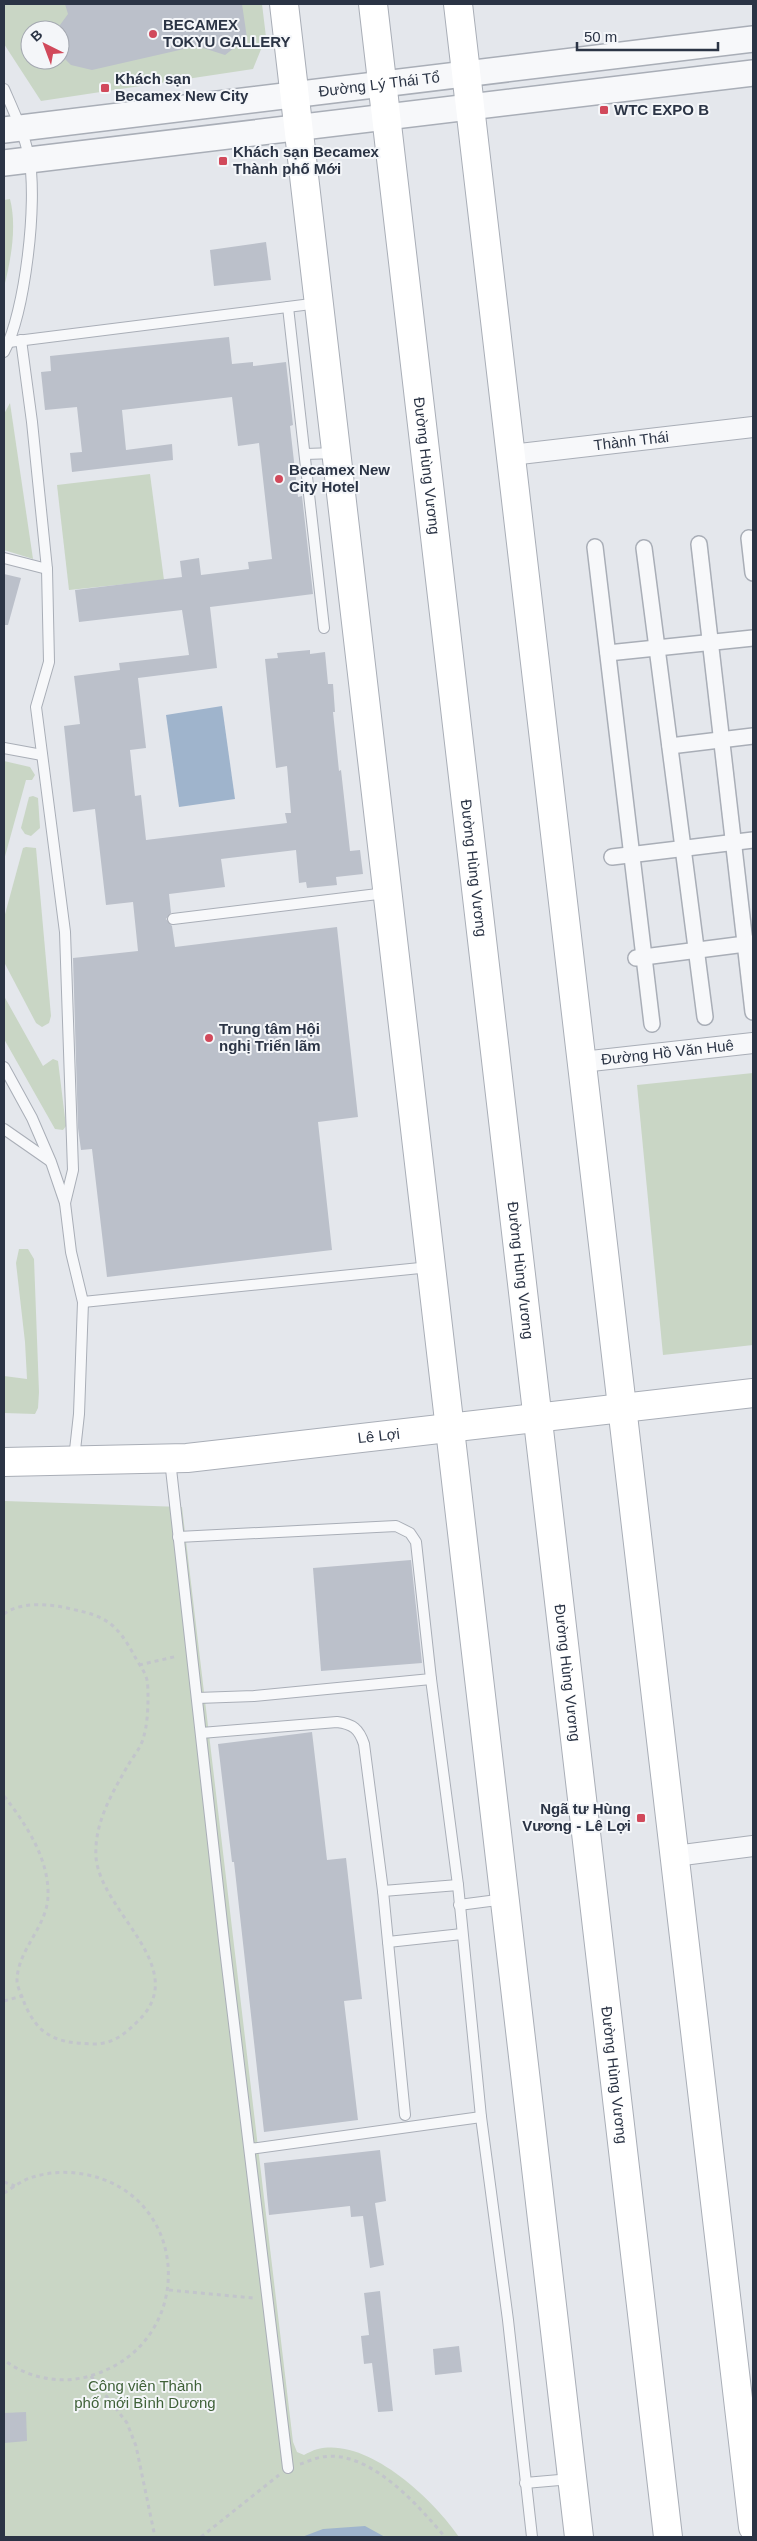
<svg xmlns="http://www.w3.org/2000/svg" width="757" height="2541" font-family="Helvetica,sans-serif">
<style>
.green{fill:#c9d6c5;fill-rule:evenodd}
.water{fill:#9fb4cc}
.building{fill:#bbc0ca}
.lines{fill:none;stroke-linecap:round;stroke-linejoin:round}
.service-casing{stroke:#a9aeb7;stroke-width:12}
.pedestrian-casing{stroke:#a9aeb7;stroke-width:18}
.minor-casing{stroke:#a9aeb7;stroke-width:22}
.tertiary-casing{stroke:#a9aeb7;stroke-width:28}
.secondary-casing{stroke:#a9aeb7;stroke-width:30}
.path{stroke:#c2c5cb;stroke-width:3;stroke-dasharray:4 4;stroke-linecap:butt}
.service{stroke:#f7f8fa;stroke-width:10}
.pedestrian{stroke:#f7f8fa;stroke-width:15}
.minor{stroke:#f7f8fa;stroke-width:20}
.tertiary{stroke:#f7f8fa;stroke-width:25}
.secondary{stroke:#fff;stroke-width:28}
.poi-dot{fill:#d1495b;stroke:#f4f6f9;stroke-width:2}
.labels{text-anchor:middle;stroke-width:4;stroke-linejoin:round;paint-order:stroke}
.poi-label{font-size:15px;font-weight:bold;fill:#2b3445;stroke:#f4f6f9;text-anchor:start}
.street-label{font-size:15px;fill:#2b3445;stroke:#f4f6f9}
.park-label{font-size:15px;fill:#3f6138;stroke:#f4f6f9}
</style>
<rect width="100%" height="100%" fill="#e4e7ec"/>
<g class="green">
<path d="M4,4h258l4,33 -13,32 -212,32 -37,-57zM30,30h30v30h-30z"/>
<path d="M10,199c7,27 1,61 -6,88v-87z"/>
<polygon points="10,403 33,559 4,550 4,414"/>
<polygon points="150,474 164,580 69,590 57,485"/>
<polygon points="4,761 30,767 35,775 32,780 26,780 4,860"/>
<polygon points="33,796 38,798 40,828 31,836 25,834 21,828 29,797"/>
<polygon points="26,847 36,848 51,1016 49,1023 42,1027 36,1023 4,962 4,918 23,848"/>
<polygon points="4,996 43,1066 53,1059 58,1061 66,1126 63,1130 55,1129 4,1039"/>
<polygon points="753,1073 753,1345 663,1355 637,1085"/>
<polygon points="19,1249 28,1249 34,1259 39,1392 38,1408 35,1414 4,1413 4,1376 27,1379 25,1342 16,1263"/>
<path d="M4,1501l178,6 111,935 4,10 7,3c4,-2 9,-5 14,-6 50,-12 116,51 141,88h-455z"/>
</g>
<g class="water">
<polygon points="222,706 235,799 179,807 166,715"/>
<polygon points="365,2526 385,2537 302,2537 323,2529"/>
</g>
<g class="building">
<polygon points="65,4 242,4 247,38 225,55 197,46 92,70 71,65 64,58 60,48 60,25 68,14"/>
<polygon points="266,242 271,280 214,286 210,250"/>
<polygon points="229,337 232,364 253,362 253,366 286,362 293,425 290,426 298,497 302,496 313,594 210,607 217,668 138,678 146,748 130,750 135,796 141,795 146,840 287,823 285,813 291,813 287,766 276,768 265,659 278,658 277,653 310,650 310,654 325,652 328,684 333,684 335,712 333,712 339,771 341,770 350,851 360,850 363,874 336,877 337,885 307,888 306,882 299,883 296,850 221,859 225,887 169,894 171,913 166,919 172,926 175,947 337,927 358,1117 318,1122 332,1250 107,1277 92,1149 81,1150 78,1128 73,958 138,951 133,902 106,905 95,809 73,812 64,726 80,724 74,676 120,670 119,663 189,655 182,610 79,622 75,590 182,577 180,561 199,558 201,575 249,569 248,562 272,559 259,443 238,446 232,397 122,410 126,450 172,444 173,460 72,472 70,453 82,452 77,407 45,410 41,372 51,371 50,356"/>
<polygon points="4,574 21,578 8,625 4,625"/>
<polygon points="411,1560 422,1663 321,1671 313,1568"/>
<polygon points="312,1732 327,1860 346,1858 362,1999 344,2001 358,2120 264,2132 234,1862 232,1862 218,1744"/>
<polygon points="380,2150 386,2201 375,2203 384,2265 370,2268 363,2216 351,2217 350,2206 269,2215 264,2163"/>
<polygon points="380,2291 393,2411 378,2412 372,2363 364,2364 361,2336 369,2335 364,2293"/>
<polygon points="459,2346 462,2372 435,2375 433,2349"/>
<polygon points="26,2412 27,2441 4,2443 4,2413"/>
</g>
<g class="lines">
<g class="service-casing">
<g id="service">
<path d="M4,89c10,23 20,44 25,68 9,44 -4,156 -25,195"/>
<polyline points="288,307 324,628"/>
<polyline points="21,340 32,422 47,569 49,662 36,707 65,932 73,1170 65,1203"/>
<polyline points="9,342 319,303"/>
<polyline points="305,454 336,453"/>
<polyline points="4,558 47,569"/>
<polyline points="4,748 42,755"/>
<polyline points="173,919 386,893"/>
<polyline points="4,1067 32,1118 51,1162 65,1203 71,1252 83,1302 79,1414 74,1459"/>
<polyline points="4,1129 50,1161"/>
<polyline points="83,1302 430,1267"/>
<polyline points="170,1460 224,1941 288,2468"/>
<polyline points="178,1537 396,1526 410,1533 416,1542 431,1679 254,1696 197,1698"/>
<polyline points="431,1679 458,1885 481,2117 508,2320 532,2537"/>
<path d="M201,1733l136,-11c16,2 22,7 27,22l19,147 22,224"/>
<polyline points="383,1891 458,1885"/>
<polyline points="459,1905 505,1899"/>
<polyline points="388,1942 462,1934"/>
<polyline points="250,2149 481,2117"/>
<polyline points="525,2483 571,2479"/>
</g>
</g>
<g class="pedestrian-casing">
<g id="pedestrian">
<polyline points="749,538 753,573"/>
<polyline points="699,544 753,1012"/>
<polyline points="595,547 652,1024"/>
<polyline points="644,548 705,1017"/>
<polyline points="608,653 753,638"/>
<polyline points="670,746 753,736"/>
<polyline points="612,857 753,840"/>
<polyline points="636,958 753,943"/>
</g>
</g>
<g class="minor-casing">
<g id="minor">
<path id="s1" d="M511,455l242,-28"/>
<path id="s2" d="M582,1062l171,-19"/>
<polyline points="675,1856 753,1846"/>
</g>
</g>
<g class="tertiary-casing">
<g id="tertiary">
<path id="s3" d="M4,130l749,-91"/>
<polyline points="4,163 753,73"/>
</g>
</g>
<g class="secondary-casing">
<g id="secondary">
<polyline points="284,4 579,2537"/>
<path id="s4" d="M373,4l295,2533"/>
<polyline points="458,4 753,2527"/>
<path id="s5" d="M4,1462l183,-4 566,-65"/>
</g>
</g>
<g class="path">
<path d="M4,1614c16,-13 48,-10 67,-5 35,7 46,15 63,46 4,8 11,16 13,25 1,5 1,12 1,18 0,13 -1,29 -5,41 -3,10 -11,19 -16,28 -16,28 -33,57 -31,90 4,55 97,111 42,164 -13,13 -25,23 -44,23 -20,-1 -36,-1 -52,-14 -8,-7 -16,-21 -19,-31 -2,-5 -6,-13 -6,-18 0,-31 31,-55 31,-86 1,-36 -22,-71 -44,-99"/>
<polyline points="139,1665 178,1656"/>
<polyline points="4,2001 22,1996"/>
<polyline points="4,2182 15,2186"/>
<path d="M4,2193c8,-5 17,-12 26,-15 17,-6 36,-7 53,-4 109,19 115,168 10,201 -30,10 -64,4 -89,-15"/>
<polyline points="169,2290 253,2298"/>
<polyline points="91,2376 127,2423 136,2446 155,2537"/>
<path d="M300,2464c7,-2 15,-6 22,-7 47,-8 96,48 123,80"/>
<polyline points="201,2537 279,2475"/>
</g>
<use href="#service" class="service"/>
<use href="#pedestrian" class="pedestrian"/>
<use href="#minor" class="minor"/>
<use href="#tertiary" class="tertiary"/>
<use href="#secondary" class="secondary"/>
</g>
<g class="poi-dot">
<circle cx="153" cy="34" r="5"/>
<rect x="100" y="83" width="10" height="10" rx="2.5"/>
<rect x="599" y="105" width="10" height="10" rx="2.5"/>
<rect x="218" y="156" width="10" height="10" rx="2.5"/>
<circle cx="279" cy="479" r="5"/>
<circle cx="209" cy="1038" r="5"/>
<rect x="636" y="1813" width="10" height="10" rx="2.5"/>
</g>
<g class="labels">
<g class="poi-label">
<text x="163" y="30">BECAMEX<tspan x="163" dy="17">TOKYU GALLERY</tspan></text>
<text x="115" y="84">Khách sạn<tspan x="115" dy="17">Becamex New City</tspan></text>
<text x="614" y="115">WTC EXPO B</text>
<text x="233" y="157">Khách sạn Becamex<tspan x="233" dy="17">Thành phố Mới</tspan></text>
<text x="289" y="475">Becamex New<tspan x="289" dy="17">City Hotel</tspan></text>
<text x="219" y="1034">Trung tâm Hội<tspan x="219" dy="17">nghị Triển lãm</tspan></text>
<text x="631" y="1814" text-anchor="end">Ngã tư Hùng<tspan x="631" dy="17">Vương - Lê Lợi</tspan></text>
</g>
<g class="street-label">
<text dy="5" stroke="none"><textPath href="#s3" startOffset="378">Đường Lý Thái Tổ</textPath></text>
<text dy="5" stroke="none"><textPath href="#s1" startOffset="121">Thành Thái</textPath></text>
<text dy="5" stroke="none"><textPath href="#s4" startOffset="465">Đường Hùng Vương</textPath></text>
<text dy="5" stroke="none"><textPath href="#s4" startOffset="870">Đường Hùng Vương</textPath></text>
<text dy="5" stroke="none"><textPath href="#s2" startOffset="86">Đường Hồ Văn Huê</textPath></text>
<text dy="5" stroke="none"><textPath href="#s4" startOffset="1275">Đường Hùng Vương</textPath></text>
<text dy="5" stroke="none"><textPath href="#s5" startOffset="376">Lê Lợi</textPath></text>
<text dy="5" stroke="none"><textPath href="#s4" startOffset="1680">Đường Hùng Vương</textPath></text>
<text dy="5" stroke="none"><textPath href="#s4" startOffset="2085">Đường Hùng Vương</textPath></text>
</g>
<g class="park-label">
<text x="145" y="2391">Công viên Thành<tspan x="145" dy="17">phố mới Bình Dương</tspan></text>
</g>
</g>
<rect width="757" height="2541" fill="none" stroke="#2b3445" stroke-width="10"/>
<g transform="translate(45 45) rotate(318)"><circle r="24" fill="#f4f6f9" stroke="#a4a8b1"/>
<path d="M0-4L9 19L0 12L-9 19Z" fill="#d1495b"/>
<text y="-8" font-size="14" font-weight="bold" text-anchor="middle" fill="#2b3445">B</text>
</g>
<path d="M577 42v8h141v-8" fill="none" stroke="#2b3445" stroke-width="2.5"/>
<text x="584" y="42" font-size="15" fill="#2b3445" stroke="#f4f6f9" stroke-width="4" paint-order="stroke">50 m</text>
</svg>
